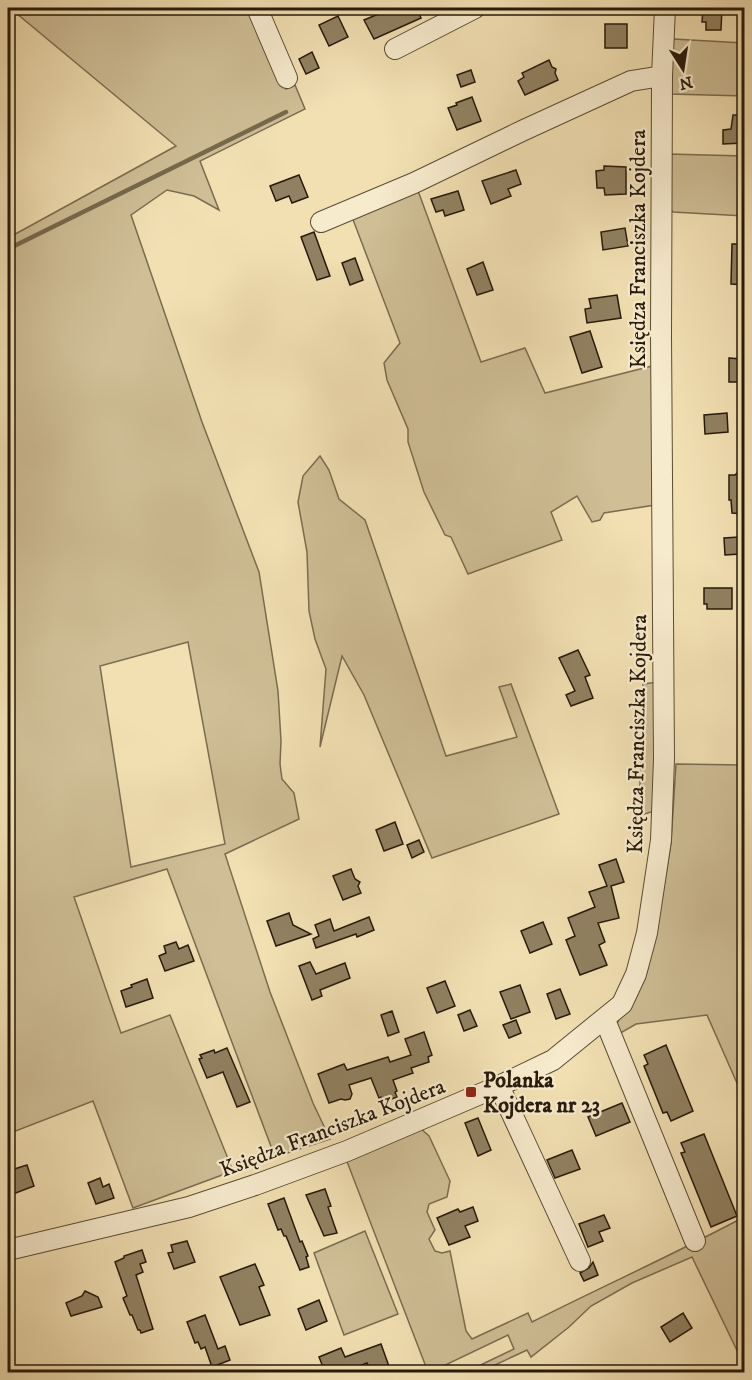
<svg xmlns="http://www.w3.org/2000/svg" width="752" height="1380" font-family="'IM FELL DW Pica',serif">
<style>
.green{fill:#cfbe96;stroke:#7b6c50;stroke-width:1.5;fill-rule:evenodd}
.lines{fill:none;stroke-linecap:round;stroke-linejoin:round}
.stream{stroke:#77694d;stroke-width:4.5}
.building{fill:#918162;stroke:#271a0a;stroke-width:1.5}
.minor-casing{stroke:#5a4c34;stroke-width:22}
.minor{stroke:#f7ebce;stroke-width:20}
.poi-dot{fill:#8f2418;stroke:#f7ebce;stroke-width:2}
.labels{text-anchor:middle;stroke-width:4.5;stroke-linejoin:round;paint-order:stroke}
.street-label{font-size:22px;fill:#271a0a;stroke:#f7ebce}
.poi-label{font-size:22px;font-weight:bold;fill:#271a0a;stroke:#f7ebce;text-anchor:start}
</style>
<rect width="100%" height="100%" fill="#f2e0b3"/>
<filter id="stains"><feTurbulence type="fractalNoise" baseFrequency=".00333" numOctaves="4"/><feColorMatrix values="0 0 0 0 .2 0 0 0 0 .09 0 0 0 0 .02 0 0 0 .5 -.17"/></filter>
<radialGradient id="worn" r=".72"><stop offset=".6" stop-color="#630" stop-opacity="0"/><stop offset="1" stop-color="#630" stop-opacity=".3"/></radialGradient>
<g class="green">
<path d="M10,8h240l36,81 9,-4 10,24 -105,52 19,49 -25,-14 -27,-6 -36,25 71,207 57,150 19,119 3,50 -1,23 2,15 12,14 5,26 -74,35 45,138 43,111 17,36 -55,18 -108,-288 -93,28 47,136 49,-18 63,156 -100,37 -40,-107 -85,33v-896l168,-92zM188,642l37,202 -94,23 -31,-201z"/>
<polygon points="673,39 744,43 744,96 669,94"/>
<polygon points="668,154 744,156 744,216 673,212 668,206"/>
<polygon points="417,188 481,362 525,348 545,393 656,365 655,505 604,513 600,520 592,522 577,496 551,512 562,540 468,574 451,537 445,535 424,492 408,442 408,429 387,380 384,363 400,343 352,217"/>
<polygon points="320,456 329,470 339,499 365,520 446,756 517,737 499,687 511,684 559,814 432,858 364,695 342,656 320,747 326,669 315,639 309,611 307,552 298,502 303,476"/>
<polygon points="658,682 657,810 639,816 643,684"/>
<polygon points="676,764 743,765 744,777 744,1099 707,1015 636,1024 619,1034 616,1025 647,972 662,899 671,843"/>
<path d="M419,1127l10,9 21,45 -3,16 -18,7 -2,8 8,18 -6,9 6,12 7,2 8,-2 16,80 6,8 56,-26 4,9c71,-36 143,-68 212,-105v148l-52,-108 -60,26 -41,23 -22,21 -38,30 -4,-7 -47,22h-14l48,-23 -6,-14 -67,32 3,5h-16l-82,-213z"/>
<polygon points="365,1231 398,1314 344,1335 314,1253"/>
</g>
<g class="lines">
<polyline class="stream" points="8,249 286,112"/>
</g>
<g class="building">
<polygon points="393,8 417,8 421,18 374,39 364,20"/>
<polygon points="703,8 722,8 721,30 706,30 706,22 702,22"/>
<polygon points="338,16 348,37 329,46 319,25"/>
<rect x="605" y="24" width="22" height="24"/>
<polygon points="312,52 319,68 306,74 299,59"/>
<polygon points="549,60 552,67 556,69 555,73 558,80 525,95 518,81 524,77 522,73"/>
<polygon points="471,70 475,82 461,87 457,75"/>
<polygon points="472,97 481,121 457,130 448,108 457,105 456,103"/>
<polygon points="733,115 744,115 744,143 723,144 723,130 731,129"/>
<polygon points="604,166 626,167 626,194 605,195 604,188 597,188 596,171 604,170"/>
<polygon points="516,170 521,184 508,189 511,196 491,204 482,181"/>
<polygon points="299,175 308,197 292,203 289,196 276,201 270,186"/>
<polygon points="458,191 464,210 445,216 443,210 436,212 431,199"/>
<polygon points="625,228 628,246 603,250 601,232"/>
<polygon points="314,232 330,276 317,280 301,237"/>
<polygon points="732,244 744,244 744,285 731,284"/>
<polygon points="355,258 363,280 350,285 342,263"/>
<polygon points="483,262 493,290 477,295 467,269"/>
<polygon points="617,295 621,318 587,323 585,309 591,308 589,299"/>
<polygon points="590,331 602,367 582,373 570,337"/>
<polygon points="729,358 741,359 741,365 744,365 744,382 729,382"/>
<polygon points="727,413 728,432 705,434 704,415"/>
<polygon points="744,466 744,514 732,513 731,500 729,500 729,475 735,475"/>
<polygon points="739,537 740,554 725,555 724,538"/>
<polygon points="704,588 732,588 732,609 707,609 707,604 704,604"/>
<polygon points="578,650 590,675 585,677 593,698 571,706 566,695 575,691 559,658"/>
<polygon points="395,822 403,844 384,851 376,830"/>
<polygon points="419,840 424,852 412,858 407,845"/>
<polygon points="616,859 624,882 611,886 619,918 598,923 605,942 599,945 607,965 580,975 566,940 575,936 568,918 595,907 589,892 607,886 599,865"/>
<polygon points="351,869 355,879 360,882 358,886 361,893 343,900 333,876"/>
<polygon points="289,913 293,925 311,934 276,946 267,921"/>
<polygon points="369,917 374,930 357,937 356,934 316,948 313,939 319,936 315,925 330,919 334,931"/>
<polygon points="543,922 552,944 530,953 521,931"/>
<polygon points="176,942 179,949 188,945 194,961 165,971 159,956 166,953 164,946"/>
<polygon points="310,962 316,974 345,963 350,978 320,990 322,996 312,1000 299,966"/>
<polygon points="147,979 153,998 126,1007 121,991 132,987 131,985"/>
<polygon points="445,981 455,1006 437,1013 427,988"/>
<polygon points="520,985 530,1012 511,1019 500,992"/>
<polygon points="560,989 570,1014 556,1019 547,994"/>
<polygon points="470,1010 477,1026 464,1031 458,1015"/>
<polygon points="392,1011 399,1032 388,1036 381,1015"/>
<polygon points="516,1020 521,1033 509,1038 503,1025"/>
<polygon points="424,1032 432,1055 428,1057 429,1062 411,1068 413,1073 393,1080 397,1091 395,1092 397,1097 383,1102 381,1097 379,1098 371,1078 349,1085 352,1094 350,1099 345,1100 341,1099 329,1103 318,1074 344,1064 347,1070 388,1057 390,1062 411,1055 405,1039"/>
<polygon points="666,1045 693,1111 671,1121 667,1112 663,1113 644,1066 648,1064 644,1055"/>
<polygon points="227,1048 250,1102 237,1107 223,1072 207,1078 199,1059 202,1058 200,1055 214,1050 215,1053"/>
<polygon points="622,1103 630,1122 596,1136 588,1117"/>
<polygon points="478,1118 491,1150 478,1156 465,1123"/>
<polygon points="704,1134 737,1216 711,1227 681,1153 685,1152 681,1143"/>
<polygon points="572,1150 580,1169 555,1178 547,1160"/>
<polygon points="27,1165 34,1186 13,1194 8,1171"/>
<polygon points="100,1178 103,1187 109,1184 114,1198 96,1204 88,1183"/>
<polygon points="325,1189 331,1206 328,1207 337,1233 324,1236 306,1195"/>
<polygon points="284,1198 300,1242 302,1241 308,1256 306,1257 309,1267 300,1270 286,1236 284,1236 281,1229 278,1230 268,1204"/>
<polygon points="473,1207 478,1221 465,1226 470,1237 449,1245 437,1218 458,1209 460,1212"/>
<polygon points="604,1215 610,1228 599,1232 603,1241 588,1247 579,1224"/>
<polygon points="187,1241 195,1262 174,1269 168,1253 173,1252 171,1245"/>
<polygon points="142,1250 146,1262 140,1264 143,1272 136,1275 153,1329 141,1333 140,1330 138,1330 132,1315 130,1315 123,1298 127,1296 115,1262 124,1258 124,1256"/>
<polygon points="593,1262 598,1275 584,1281 580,1273 589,1268"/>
<polygon points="255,1264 264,1285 259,1287 270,1315 240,1325 220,1277"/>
<polygon points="85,1291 98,1297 102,1307 71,1316 66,1303 82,1296"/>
<polygon points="319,1300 327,1321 306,1330 298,1309"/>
<polygon points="683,1313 692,1328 670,1342 661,1327"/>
<polygon points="205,1315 218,1349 225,1346 230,1360 212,1367 205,1347 201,1349 198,1342 195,1343 187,1322"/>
<polygon points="381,1344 391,1372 371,1372 367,1363 344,1372 325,1372 319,1357 341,1348 345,1357"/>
</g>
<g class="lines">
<g class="minor-casing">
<g id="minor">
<polyline points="257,8 287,78"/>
<polyline points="395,49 475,8"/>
<polyline points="321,222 414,183 524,130 631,81 662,76"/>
<polyline points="605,1020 695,1241"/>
<polyline points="499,1086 580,1261"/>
<polyline points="8,1250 189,1207 255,1185 347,1151 499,1086 553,1060 622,1004 636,974 647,933 661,840 664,759 661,335 662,76 665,8"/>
</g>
</g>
<use href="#minor" class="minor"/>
</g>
<rect class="poi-dot" x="465" y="1086" width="12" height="12" rx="3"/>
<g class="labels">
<g class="street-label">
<text transform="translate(637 249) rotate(-90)" y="8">Księdza Franciszka Kojdera</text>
<text transform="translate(636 734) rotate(-89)" y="8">Księdza Franciszka Kojdera</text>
<text transform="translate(332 1127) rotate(-21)" y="8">Księdza Franciszka Kojdera</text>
</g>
<g class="poi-label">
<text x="483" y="1087">Polanka<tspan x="483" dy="25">Kojdera nr 23</tspan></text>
</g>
</g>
<rect width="752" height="1380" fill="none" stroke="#f2e0b3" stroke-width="30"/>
<rect x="9" y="9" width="734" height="1362" fill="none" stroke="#271a0a" stroke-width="3"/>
<rect x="15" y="15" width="722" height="1350" fill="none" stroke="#271a0a" stroke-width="1.5"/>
<g transform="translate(683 69) rotate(168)" stroke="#f7ebce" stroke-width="4.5" paint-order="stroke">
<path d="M0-4.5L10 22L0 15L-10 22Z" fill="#271a0a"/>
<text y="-9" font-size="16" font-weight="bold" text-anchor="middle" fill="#271a0a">N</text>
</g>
<rect width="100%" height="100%" filter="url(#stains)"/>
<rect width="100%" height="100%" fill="url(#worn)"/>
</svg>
